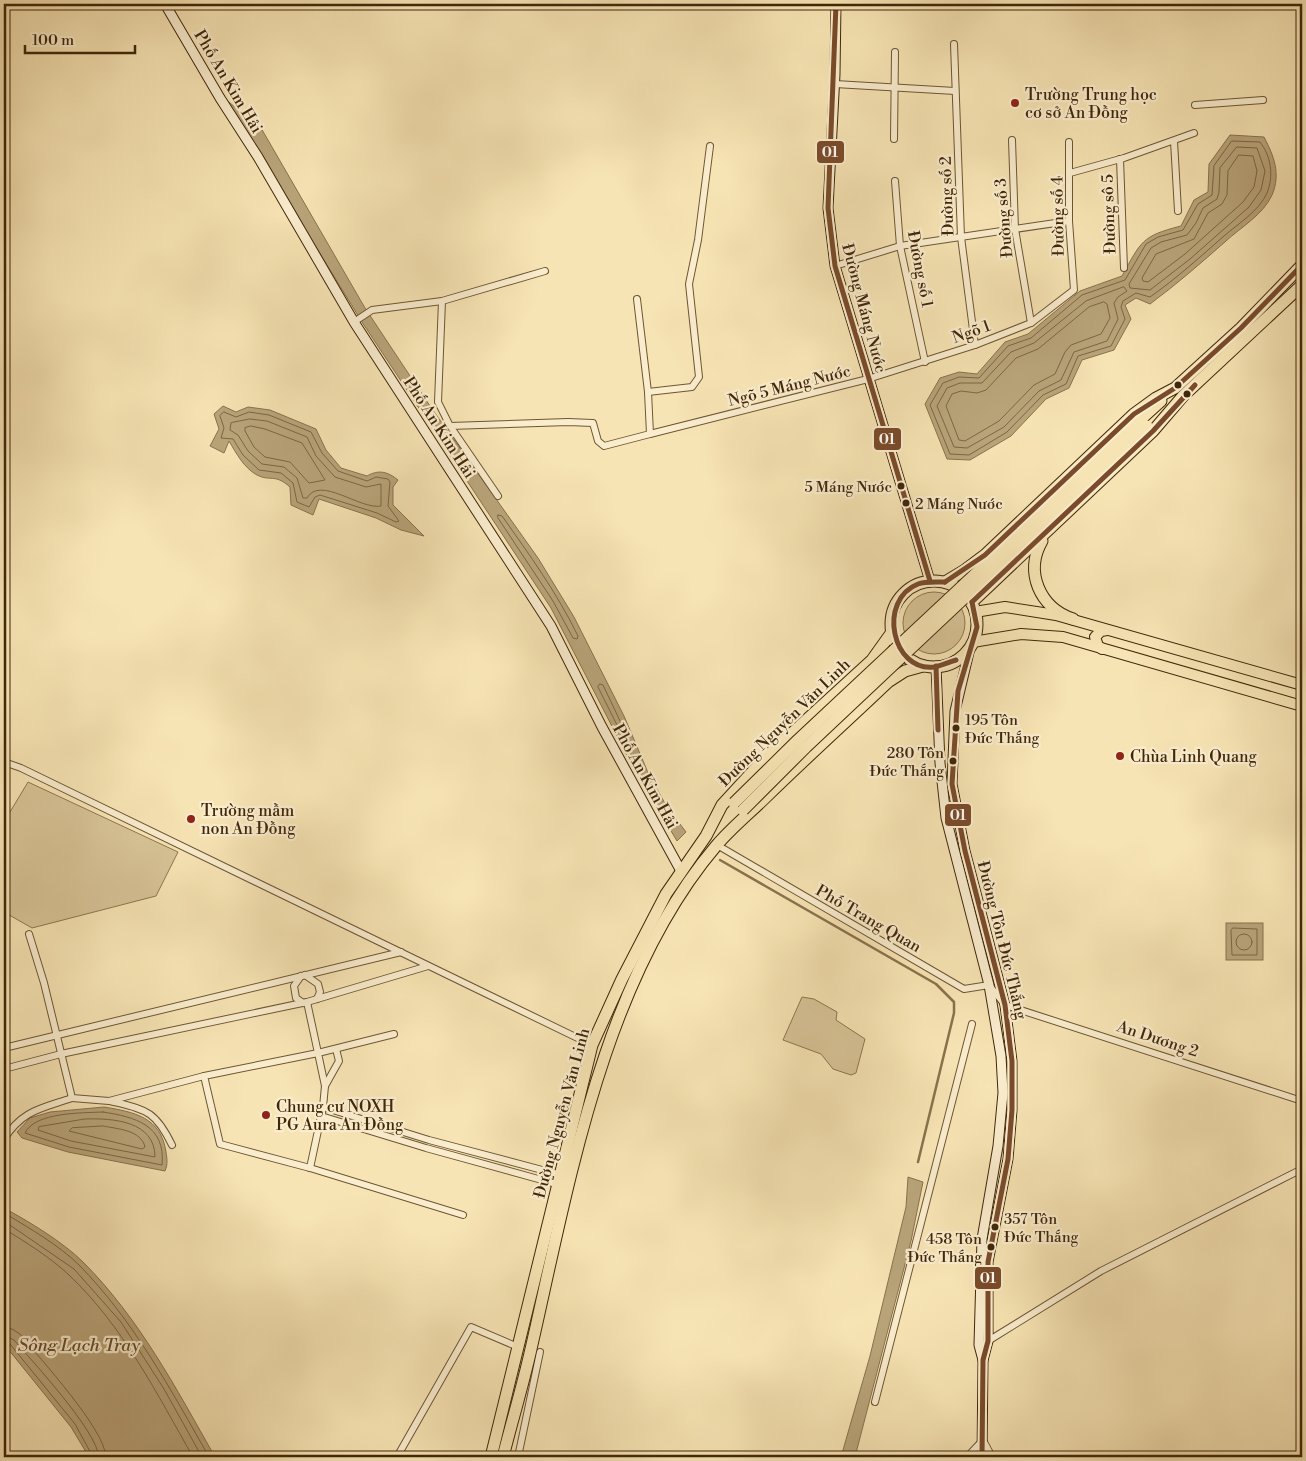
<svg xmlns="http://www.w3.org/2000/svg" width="1306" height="1461" font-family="'Libre Bodoni',serif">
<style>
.green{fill:#d8c497;stroke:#8c7650}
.water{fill:#b9a47a;stroke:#89724d}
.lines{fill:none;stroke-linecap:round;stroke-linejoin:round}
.shore{stroke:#7c6642;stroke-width:1}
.stream{stroke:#89724d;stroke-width:2.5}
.street-casing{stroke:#6e5634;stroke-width:8}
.secondary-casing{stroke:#402709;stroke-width:11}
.primary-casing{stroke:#402709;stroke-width:12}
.highway-casing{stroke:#402709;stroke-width:13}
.street{stroke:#faedce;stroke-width:6}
.secondary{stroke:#faedce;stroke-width:9}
.primary{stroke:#f7e4b4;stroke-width:10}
.highway{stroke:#f7e4b4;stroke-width:11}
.highway-bridge-casing{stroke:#402709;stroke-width:13;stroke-linecap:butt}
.highway-bridge{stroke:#f7e4b4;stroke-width:11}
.bus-1-casing{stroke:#faedce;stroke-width:9}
.bus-1{stroke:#7a4b2a;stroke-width:5}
.poi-dot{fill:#8f2418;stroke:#faedce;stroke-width:2}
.bus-dot{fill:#402709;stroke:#faedce;stroke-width:2}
.labels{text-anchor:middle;stroke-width:4.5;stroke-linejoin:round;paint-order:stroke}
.bus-label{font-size:15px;fill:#402709;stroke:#faedce;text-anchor:end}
.street-label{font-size:16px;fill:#402709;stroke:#faedce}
.poi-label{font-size:16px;fill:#402709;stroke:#faedce;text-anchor:start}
.water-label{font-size:18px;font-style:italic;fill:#644c2b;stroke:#faedce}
.line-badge{stroke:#faedce;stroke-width:2}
.badge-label{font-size:14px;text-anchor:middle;font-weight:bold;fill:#fff}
</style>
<rect width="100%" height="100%" fill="#f7e4b4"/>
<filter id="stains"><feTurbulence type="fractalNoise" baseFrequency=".004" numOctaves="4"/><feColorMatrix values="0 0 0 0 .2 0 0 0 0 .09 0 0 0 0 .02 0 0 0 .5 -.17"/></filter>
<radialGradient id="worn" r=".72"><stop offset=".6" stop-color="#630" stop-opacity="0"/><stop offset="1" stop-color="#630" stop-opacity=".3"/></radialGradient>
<g class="green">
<circle cx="934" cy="623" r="31"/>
<polygon points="28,782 178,852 156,896 32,928 4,912 4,822"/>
<polygon points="802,997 814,999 837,1012 836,1020 865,1039 856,1073 851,1075 833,1069 821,1054 783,1040"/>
</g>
<g class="water">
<polygon points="225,99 261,128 365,308 430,406 538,558 574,617 624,716 649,775 667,807 686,832 677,841 634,769 551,608 362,322"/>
<path d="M1230,135l34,2c10,19 17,37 8,58 -9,20 -31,32 -46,46 -25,22 -49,43 -76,63l-14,-6 -11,7 6,14 -17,31 -32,10 -13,28 -23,11 -35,37 -41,24 -23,-1 -22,-55 15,-26 19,-6 18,2 28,-32 23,-8 52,-43 42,-15c19,-34 19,-40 59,-50l13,-26 14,-8 1,-28z"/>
<path d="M223,406l13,6 12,-5 22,3 46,19 10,21 15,18 26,8c12,-7 21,-4 31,4l-5,7v18l31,31 -23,-6 -25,-12 -57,-19 -6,16 -22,-10 -1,-18c-16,-14 -19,-5 -33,-12 -13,-7 -21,-22 -28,-34l-5,12 -14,-7 9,-17 -5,-15z"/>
<rect x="1226" y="923" width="37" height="37"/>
<path d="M104,1107c30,5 57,10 62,45 1,7 2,12 -1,19l-97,-19 -46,-14 -5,-6 13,-14 20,-6z"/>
<polygon points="908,1177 923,1182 911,1241 855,1457 841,1457 870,1356 906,1207"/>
<path d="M4,1208c24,13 59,34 79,54 56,56 93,126 132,195h-126l-18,-30 -67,-83z"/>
</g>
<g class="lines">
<g class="shore">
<path d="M1232,141l28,1c11,14 14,34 7,51 -8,18 -28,30 -43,43 -24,21 -47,42 -74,61l-14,-4 -13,8 -2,6 4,12 -14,27 -33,10 -12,28 -23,11 -36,37 -38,23 -19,-1 -20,-49 13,-22 16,-6 20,1 29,-32 23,-8 51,-43 43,-15 21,-36 12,-7 25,-7 15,-26 14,-9 2,-29z"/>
<polygon points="1237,147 1257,148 1265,171 1261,190 1249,207 1190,259 1150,290 1130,288 1129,284 1151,248 1161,242 1187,235 1196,223 1203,208 1217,199 1219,192 1220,168"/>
<polygon points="1239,155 1253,156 1257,171 1254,187 1243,202 1185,254 1148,282 1143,281 1142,278 1156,254 1194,239 1208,213 1222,204 1227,195 1228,171"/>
<polygon points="1124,287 1127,291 1118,297 1114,303 1118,319 1107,341 1074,352 1061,380 1039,391 1004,427 967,448 954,447 937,406 947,388 960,383 982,383 1011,352 1034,343 1086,301"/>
<polygon points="1104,302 1107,304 1110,318 1101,334 1071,345 1065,352 1055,374 1034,385 999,421 965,441 959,440 946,406 952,394 961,391 977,393 986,390 1016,358 1038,349 1089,307"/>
<polygon points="224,412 236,417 249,412 269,415 311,432 322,453 338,471 367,481 376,477 388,479 390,482 388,506 399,521 396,522 377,513 320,495 315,497 309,507 297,502 293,483 281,473 259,470 243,455 233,439 221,438 224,428 220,416"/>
<path d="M250,419l17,2 40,16 9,19 19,21 31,10 15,-3v22c-21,4 -61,-31 -74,-8h-4l-6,-20 -13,-11 -22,-3 -14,-13 -10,-16 -8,-5 1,-7z"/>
<polygon points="251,426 265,429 302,443 325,480 309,483 290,462 265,457 254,447 245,431 245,428"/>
<path d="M498,515l4,1c27,38 55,77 76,120l-1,3 -4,-1 -20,-37 -55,-83z"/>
<polygon points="600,684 603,685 621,723 620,726 617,725 598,687"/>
<polygon points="1233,928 1257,929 1257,955 1232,955 1231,931"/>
<circle cx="1244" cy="942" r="8"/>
<path d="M103,1112c32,5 63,13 59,53l-93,-18 -44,-14c10,-21 57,-20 78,-21z"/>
<path d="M85,1119c28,-1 70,2 70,38l-84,-16 -33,-11 1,-3z"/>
<path d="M103,1126c15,3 38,4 42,21l-3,2 -73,-18 3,-3z"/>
<path d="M4,1213c24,14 56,33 75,52 55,56 92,125 130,192"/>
<polyline points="4,1221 74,1269 121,1322 164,1389 202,1457"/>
<path d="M4,1229c22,13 47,29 65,46 54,51 88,119 124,182"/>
<path d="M4,1328l8,1 8,5c20,25 85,95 86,123"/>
<path d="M4,1335l10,5c19,22 83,91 85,117"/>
<polyline points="4,1342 10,1344 75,1424 93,1457"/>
</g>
<polyline class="stream" points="720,860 936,984 954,1002 954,1013 918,1162"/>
<g class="street-casing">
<g id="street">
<polyline points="954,44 961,237 975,345"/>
<polyline points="835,84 955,91"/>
<polyline points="1195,105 1263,100"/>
<polyline points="894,139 895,52"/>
<polyline points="1012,140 1015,229 1031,323"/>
<polyline points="1174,141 1178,211"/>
<polyline points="1120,159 1124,268"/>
<polyline points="1070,173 1124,158 1194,133"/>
<polyline points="895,181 900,246 925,362"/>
<polyline points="835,266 900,246 1069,221"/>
<polyline points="442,301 438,402 450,426 568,422 593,423 598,441 604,446 650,434 648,392 637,299"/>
<polyline points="354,322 372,310 442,301 545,271"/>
<polyline points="648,392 692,387 699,377 689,284 698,240 710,146"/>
<polyline points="450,426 498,496"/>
<polyline points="650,434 868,379 975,345 1031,323 1074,290 1069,221 1069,142"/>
<polyline points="4,762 21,768 592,1045"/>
<polyline points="717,845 964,989 989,985 1005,1005 1302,1101"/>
<polyline points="29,934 44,983 72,1098 109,1101 204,1076"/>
<polyline points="305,975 318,984 320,992 317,999"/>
<polyline points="301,976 294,986 296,998 303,1003"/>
<polyline points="307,1002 318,1053 204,1076 220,1144 310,1168 463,1215"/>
<polyline points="4,1048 401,952"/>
<polyline points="4,1069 61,1054 307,1002 428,966"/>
<polyline points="325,1086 339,1061 336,1049"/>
<path d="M110,1101c36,9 45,9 62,44"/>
<polyline points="323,1107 429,1140 561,1175"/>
<polyline points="321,1116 426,1148 560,1185"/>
<path d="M4,1139c19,-29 36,-30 68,-41"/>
<polyline points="310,1168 323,1107 325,1086 318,1053 394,1034"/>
<polyline points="988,1341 1101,1271 1302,1169"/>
<polyline points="875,1402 972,1024"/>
<polyline points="397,1457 471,1327 518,1347"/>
<polyline points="518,1457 540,1352"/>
<polyline points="967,1457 983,1440 992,1457"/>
</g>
</g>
<g class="secondary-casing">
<g id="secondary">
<polyline points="165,4 220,98 258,157 354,322 551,626 602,727 681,871"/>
<polyline points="836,4 835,74 828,208 835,266 930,581"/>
<polyline points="970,648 955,711 952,784 965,851 1005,1005 1012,1061 1012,1110 1008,1159 988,1262 988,1341 983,1360 982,1457"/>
<polyline points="936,666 940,763 946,818 989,985 1001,1056 1003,1093 998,1146 982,1239 979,1345 983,1360"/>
</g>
</g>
<g class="primary-casing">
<g id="primary">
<polyline points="975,612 1005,607 1056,615 1302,685"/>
<polyline points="973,642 1021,634 1063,637 1302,706"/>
<polyline points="1102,649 1098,646 1095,637 1101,631 1107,630"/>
</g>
</g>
<g class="highway-casing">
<g id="highway">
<polyline points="1140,420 1161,401"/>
<path d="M1042,541c-18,31 -2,67 31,78"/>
<circle cx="934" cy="624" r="43"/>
<polyline points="945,582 965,570 985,555 1134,414 1156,398 1175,388 1241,328 1302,265"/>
<polyline points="972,602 1153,431 1183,396 1302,285"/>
<polyline points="491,1457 592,1045 622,979 666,894 706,836 722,805 767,756 872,660 892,632"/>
<path d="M503,1457c9,-36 20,-72 28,-108 38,-166 72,-370 185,-503 15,-18 35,-34 51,-50 40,-39 81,-76 121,-114l17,-11 18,-5"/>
</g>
</g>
<use href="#street" class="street"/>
<use href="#secondary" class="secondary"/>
<use href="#primary" class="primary"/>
<use href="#highway" class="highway"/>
<g class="highway-bridge-casing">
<g id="highway-bridge">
<polyline points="734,803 798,740 1140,420"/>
<polyline points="743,810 806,747 1147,426"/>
</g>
</g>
<use href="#highway-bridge" class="highway-bridge"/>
<g class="bus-1-casing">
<g id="bus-1">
<polyline points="836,4 828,208 835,266 930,581"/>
<polyline points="945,582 985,555 1134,414 1175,388 1241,328 1302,265"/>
<path d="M945,582c-8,0 -20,-1 -27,2 -41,16 -26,88 16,83 7,-1 15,-5 22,-7"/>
<polyline points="972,602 977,627 958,691 952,784 965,851 1005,1005 1012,1061 1012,1110 1008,1159 988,1262 988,1341 983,1360 982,1457"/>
<polyline points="972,602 1153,431 1195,385"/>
<polyline points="936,666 938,730"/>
</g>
</g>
<use href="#bus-1" class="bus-1"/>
</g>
<g class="poi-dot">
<circle cx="1015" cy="103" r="5"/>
<circle cx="1120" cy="756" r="5"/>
<circle cx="191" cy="819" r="5"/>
<circle cx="266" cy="1115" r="5"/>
</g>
<g class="bus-dot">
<circle cx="1178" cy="385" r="4.5"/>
<circle cx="1187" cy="394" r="4.5"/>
<circle cx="901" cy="486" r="4.5"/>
<circle cx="906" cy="503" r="4.5"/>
<circle cx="956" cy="728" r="4.5"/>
<circle cx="953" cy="761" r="4.5"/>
<circle cx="995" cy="1227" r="4.5"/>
<circle cx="991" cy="1247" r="4.5"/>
</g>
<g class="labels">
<g class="bus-label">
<text x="892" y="492">5 Máng Nước</text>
<text x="915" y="509" text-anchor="start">2 Máng Nước</text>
<text x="965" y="725" text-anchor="start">195 Tôn<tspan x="965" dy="18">Đức Thắng</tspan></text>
<text x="944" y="758">280 Tôn<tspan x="944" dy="18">Đức Thắng</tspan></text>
<text x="1004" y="1224" text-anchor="start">357 Tôn<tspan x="1004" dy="18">Đức Thắng</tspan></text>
<text x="982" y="1244">458 Tôn<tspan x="982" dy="18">Đức Thắng</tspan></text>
</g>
<g class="street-label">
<text transform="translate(229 81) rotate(59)" y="6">Phố An Kim Hải</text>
<text transform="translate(946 196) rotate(-92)" y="6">Đường số 2</text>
<text transform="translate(1108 214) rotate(-92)" y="6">Đường sô 5</text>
<text transform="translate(1057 216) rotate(-91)" y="6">Đường số 4</text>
<text transform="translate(1003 218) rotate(-95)" y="6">Đường số 3</text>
<text transform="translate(921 269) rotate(79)" y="6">Đường số 1</text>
<text transform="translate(865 308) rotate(75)" y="6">Đường Máng Nước</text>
<text transform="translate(971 331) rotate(-20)" y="6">Ngõ 1</text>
<text transform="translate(789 385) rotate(-14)" y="6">Ngõ 5 Máng Nước</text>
<text transform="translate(440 427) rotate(57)" y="6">Phố An Kim Hải</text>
<text transform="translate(784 722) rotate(-44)" y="6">Đường Nguyễn Văn Linh</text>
<text transform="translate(646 776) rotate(61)" y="6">Phố An Kim Hải</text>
<text transform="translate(869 918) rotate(30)" y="6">Phố Trang Quan</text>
<text transform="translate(1003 940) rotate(76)" y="6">Đường Tôn Đức Thắng</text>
<text transform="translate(1158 1038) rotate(18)" y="6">An Dương 2</text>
<text transform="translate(561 1113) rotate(-75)" y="6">Đường Nguyễn Văn Linh</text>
</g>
<g class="poi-label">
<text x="1025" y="100">Trường Trung học<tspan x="1025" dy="18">cơ sở An Đồng</tspan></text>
<text x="1130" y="762">Chùa Linh Quang</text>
<text x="201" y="816">Trường mầm<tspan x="201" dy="18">non An Đồng</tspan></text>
<text x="276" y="1112">Chung cư NOXH<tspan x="276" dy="18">PG Aura An Đồng</tspan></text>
</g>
<g class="water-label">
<text x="79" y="1351">Sông Lạch Tray</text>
</g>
</g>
<g class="line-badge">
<rect x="816" y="140" width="29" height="24" rx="5" fill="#7a4b2a"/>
<rect x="873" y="427" width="29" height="24" rx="5" fill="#7a4b2a"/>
<rect x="944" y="803" width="28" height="24" rx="5" fill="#7a4b2a"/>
<rect x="974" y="1266" width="28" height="24" rx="5" fill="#7a4b2a"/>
</g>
<g class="badge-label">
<text x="830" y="157">01</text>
<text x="887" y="444">01</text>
<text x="958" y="820">01</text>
<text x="988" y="1283">01</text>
</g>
<rect width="1306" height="1461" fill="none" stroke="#f7e4b4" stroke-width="20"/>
<rect x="5" y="5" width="1296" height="1451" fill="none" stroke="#402709" stroke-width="2.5"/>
<rect x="10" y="10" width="1286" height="1441" fill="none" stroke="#402709"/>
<path d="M25 45v8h110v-8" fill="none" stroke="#402709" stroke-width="2.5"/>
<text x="32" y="45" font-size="15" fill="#402709" stroke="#faedce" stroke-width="4" paint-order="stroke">100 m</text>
<rect width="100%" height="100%" filter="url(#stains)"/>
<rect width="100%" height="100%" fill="url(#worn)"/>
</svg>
